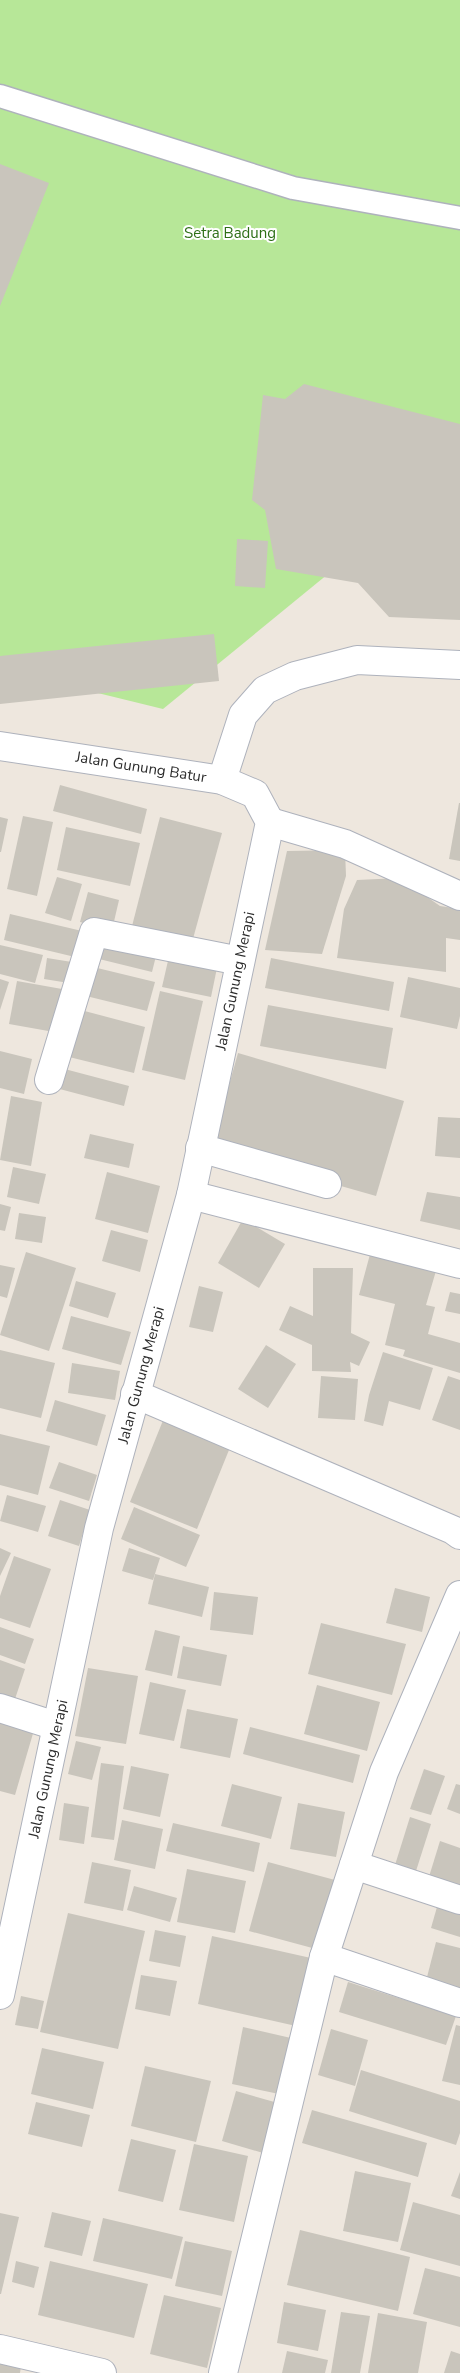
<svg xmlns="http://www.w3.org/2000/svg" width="460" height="2373" font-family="'Nunito Sans',sans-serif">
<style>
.green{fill:#b7e798}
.building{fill:#c9c5bc}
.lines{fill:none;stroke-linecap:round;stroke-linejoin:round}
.lane-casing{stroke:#aeb2bc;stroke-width:25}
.street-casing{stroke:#aeb2bc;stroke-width:30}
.secondary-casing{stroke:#aeb2bc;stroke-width:30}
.lane{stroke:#fff;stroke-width:22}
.street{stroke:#fff;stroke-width:28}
.secondary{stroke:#fff;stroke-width:28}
.labels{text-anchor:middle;stroke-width:4;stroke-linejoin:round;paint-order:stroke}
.park-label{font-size:15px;fill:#2e6f17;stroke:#fff}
.street-label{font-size:15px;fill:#2c2c2c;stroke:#fff}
</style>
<rect width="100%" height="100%" fill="#eee7de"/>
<polygon class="green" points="0,0 460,0 460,466 163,709 0,669"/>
<g class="building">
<polygon points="0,164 49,183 0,306"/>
<polygon points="304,384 460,424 460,620 389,617 358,583 276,569 265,510 252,500 263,395 285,399"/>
<polygon points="237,539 268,541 265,588 235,586"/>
<polygon points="214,634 219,681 0,704 0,656"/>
<polygon points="60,785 147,809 141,834 53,811"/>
<polygon points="459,803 460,803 460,861 449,859"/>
<polygon points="23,816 53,822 37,896 7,889"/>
<polygon points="0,817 8,819 1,852 0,852"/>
<polygon points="160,817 222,833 191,946 131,930"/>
<polygon points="66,827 140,843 130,886 57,870"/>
<polygon points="345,850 346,876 322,954 265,950 287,851"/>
<polygon points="57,877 82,884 71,921 45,913"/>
<polygon points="400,878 440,906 460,909 460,940 446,938 446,972 337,958 344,909 357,880"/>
<polygon points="88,892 119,900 112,930 80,922"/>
<polygon points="10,914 82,931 75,957 4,940"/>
<polygon points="100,938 157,952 152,972 95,958"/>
<polygon points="0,945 43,955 35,983 0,974"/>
<polygon points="170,952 218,963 211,997 162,987"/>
<polygon points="47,958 78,963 75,984 44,979"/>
<polygon points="271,958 394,982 389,1011 265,988"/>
<polygon points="89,966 155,982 147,1011 82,995"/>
<polygon points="408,977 460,988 460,1016 457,1029 400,1017"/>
<polygon points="0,979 9,982 0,1010"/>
<polygon points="17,981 62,989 54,1032 9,1024"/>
<polygon points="160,991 203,1001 185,1080 142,1070"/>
<polygon points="268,1005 393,1028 386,1069 260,1046"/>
<polygon points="77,1009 145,1027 134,1073 65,1056"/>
<polygon points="0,1051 32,1059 24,1094 0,1088"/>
<polygon points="238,1053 404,1101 376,1196 211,1149"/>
<polygon points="57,1067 129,1086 124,1106 52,1087"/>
<polygon points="11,1096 42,1102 31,1166 0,1160"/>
<polygon points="438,1117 460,1118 460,1158 435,1156"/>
<polygon points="90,1134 134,1144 129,1168 84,1158"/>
<polygon points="13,1167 46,1174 39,1204 7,1197"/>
<polygon points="107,1172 160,1186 148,1233 95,1219"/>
<polygon points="427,1192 460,1197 460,1230 420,1221"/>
<polygon points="0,1204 11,1207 5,1231 0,1230"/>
<polygon points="19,1213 46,1217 42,1243 15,1239"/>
<polygon points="243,1219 285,1244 259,1288 218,1263"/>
<polygon points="111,1230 148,1240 140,1272 102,1261"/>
<polygon points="372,1247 438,1264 426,1305 435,1307 428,1334 460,1343 460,1373 403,1356 405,1350 385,1345 395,1304 359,1295"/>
<polygon points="26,1252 76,1268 49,1351 0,1335"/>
<polygon points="0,1265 15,1268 7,1298 0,1296"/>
<polygon points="313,1268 353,1268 351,1333 370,1342 359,1366 350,1362 351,1372 312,1371 312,1345 279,1330 290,1306 313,1316"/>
<polygon points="76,1281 116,1293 108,1318 69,1306"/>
<polygon points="199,1286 223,1292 213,1332 189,1327"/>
<polygon points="450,1292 460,1294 460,1314 445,1311"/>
<polygon points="71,1316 131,1332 121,1365 62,1349"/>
<polygon points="266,1345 296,1364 268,1408 238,1389"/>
<polygon points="0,1350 55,1363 41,1418 0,1408"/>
<polygon points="383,1352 433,1368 420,1410 389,1401 383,1426 364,1421 369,1395"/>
<polygon points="72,1363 120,1371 115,1400 68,1393"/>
<polygon points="321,1376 358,1379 355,1420 318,1418"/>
<polygon points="448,1376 460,1380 460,1430 432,1420"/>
<polygon points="55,1400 106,1415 97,1446 46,1431"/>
<polygon points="164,1418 231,1445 197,1529 130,1502"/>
<polygon points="0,1434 50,1446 38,1495 0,1485"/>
<polygon points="59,1462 97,1475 89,1501 49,1488"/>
<polygon points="7,1495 46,1506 38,1532 0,1521"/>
<polygon points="60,1500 90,1510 79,1546 48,1536"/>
<polygon points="134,1507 200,1535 186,1567 121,1539"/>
<polygon points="0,1548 11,1553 0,1576"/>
<polygon points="129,1548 160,1558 153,1580 122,1571"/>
<polygon points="14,1556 51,1569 30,1628 0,1618 0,1596"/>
<polygon points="155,1574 209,1587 202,1617 148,1604"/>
<polygon points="395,1588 430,1597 422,1632 386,1623"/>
<polygon points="214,1592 258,1597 253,1635 210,1630"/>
<polygon points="321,1623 406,1644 392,1695 308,1674"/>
<polygon points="0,1627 34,1639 25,1664 0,1655"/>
<polygon points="155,1630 180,1636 172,1676 145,1670"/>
<polygon points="183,1646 227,1655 221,1686 177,1678"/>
<polygon points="0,1660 25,1669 12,1708 0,1704"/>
<polygon points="88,1668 138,1676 126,1744 75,1736"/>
<polygon points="150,1682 186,1690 174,1741 139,1734"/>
<polygon points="317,1685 380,1702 367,1751 304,1734"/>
<polygon points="187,1709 238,1719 230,1758 180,1748"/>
<polygon points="0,1720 34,1730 15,1795 0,1791"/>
<polygon points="250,1727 360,1755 353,1783 243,1754"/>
<polygon points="76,1741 101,1747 92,1780 68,1774"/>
<polygon points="101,1763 124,1766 114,1840 91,1837"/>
<polygon points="131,1766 169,1774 160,1817 123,1809"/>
<polygon points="424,1769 445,1776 431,1815 410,1809"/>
<polygon points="232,1784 282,1797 271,1839 221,1826"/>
<polygon points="456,1784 460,1785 460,1814 447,1809"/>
<polygon points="64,1803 89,1807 84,1844 59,1840"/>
<polygon points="298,1803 345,1812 336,1857 290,1849"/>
<polygon points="410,1817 431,1824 416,1871 395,1865"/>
<polygon points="122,1820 163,1829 155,1869 114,1860"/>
<polygon points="173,1823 260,1843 254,1872 166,1851"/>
<polygon points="440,1841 460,1848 460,1890 428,1880"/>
<polygon points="92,1862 131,1870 123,1911 84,1903"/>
<polygon points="268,1862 335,1880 316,1949 249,1931"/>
<polygon points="187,1869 246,1881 235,1933 177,1922"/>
<polygon points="134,1886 177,1898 170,1922 127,1910"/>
<polygon points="439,1900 460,1906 460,1937 431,1928"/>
<polygon points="68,1913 145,1931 118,2049 40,2032"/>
<polygon points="155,1930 186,1936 180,1967 149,1961"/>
<polygon points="212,1936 311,1958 296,2026 198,2004"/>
<polygon points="436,1942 460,1948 460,1993 425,1985"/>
<polygon points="141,1975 177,1981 170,2016 135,2009"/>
<polygon points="348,1982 456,2016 446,2045 339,2012"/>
<polygon points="21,1996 44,2001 38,2029 15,2025"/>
<polygon points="456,2025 460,2026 460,2085 442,2081"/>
<polygon points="243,2027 291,2038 279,2094 232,2084"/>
<polygon points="331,2029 368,2040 355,2086 318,2075"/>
<polygon points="42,2048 104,2062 93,2109 31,2094"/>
<polygon points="145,2066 211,2081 196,2142 131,2126"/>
<polygon points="361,2070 460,2101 460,2133 456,2145 349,2111"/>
<polygon points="236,2091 278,2103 263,2153 222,2141"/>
<polygon points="36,2102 90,2115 82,2147 28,2134"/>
<polygon points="312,2110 427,2143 418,2177 302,2143"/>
<polygon points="131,2139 176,2150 163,2202 118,2191"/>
<polygon points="194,2144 248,2156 234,2222 179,2210"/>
<polygon points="355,2171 411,2183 398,2242 343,2231"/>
<polygon points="460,2172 460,2199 451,2196"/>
<polygon points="413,2202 460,2215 460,2266 400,2250"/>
<polygon points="52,2212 91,2221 82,2256 44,2247"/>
<polygon points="0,2213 19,2217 1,2294 0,2294"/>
<polygon points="103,2218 183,2237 172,2279 93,2261"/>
<polygon points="300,2230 410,2257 398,2311 287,2285"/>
<polygon points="185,2241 232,2251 222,2296 175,2286"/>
<polygon points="16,2261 39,2267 34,2288 12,2282"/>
<polygon points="50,2261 148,2284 134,2338 38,2315"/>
<polygon points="425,2268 460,2277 460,2327 413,2314"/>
<polygon points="164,2295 221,2308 207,2368 150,2354"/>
<polygon points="284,2302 326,2310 318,2351 277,2343"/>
<polygon points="341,2312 370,2316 360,2373 331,2373"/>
<polygon points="378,2313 427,2322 418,2373 368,2373"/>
<polygon points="287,2351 328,2360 325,2373 282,2373"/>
<polygon points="451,2351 460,2354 460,2373 444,2373"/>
<polygon points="0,2364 21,2366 20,2373 0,2373"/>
</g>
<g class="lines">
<g class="lane-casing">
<polyline id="lane" points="0,96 293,188 460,218"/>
</g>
<g class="street-casing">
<g id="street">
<polyline points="222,780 243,715 265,690 295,676 357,660 460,665"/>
<polyline points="270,822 345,844 460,896"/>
<polyline points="49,1080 94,932 240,961"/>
<polyline points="200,1148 327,1184"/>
<polyline points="191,1195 460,1264"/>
<polyline points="135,1394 453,1530 460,1535"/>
<polyline points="0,1708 56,1726"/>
<polyline points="354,1865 460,1900"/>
<polyline points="324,1957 460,2003"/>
<polyline points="0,2349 102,2373"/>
<polyline points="223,2373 324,1957 384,1772 460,1595"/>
</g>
</g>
<g class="secondary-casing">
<polyline id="secondary" points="0,746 222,780 255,794 270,822 191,1195 99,1528 0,1995"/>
</g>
<use href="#lane" class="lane"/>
<use href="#street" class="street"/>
<use href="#secondary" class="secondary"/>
</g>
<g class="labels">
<g class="park-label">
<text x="230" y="238">Setra Badung</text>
</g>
<g class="street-label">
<text transform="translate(141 767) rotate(9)" y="5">Jalan Gunung Batur</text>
<text transform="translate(235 981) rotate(-78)" y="5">Jalan Gunung Merapi</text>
<text transform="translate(141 1375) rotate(-75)" y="5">Jalan Gunung Merapi</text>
<text transform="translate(48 1769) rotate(-78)" y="5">Jalan Gunung Merapi</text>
</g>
</g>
</svg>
